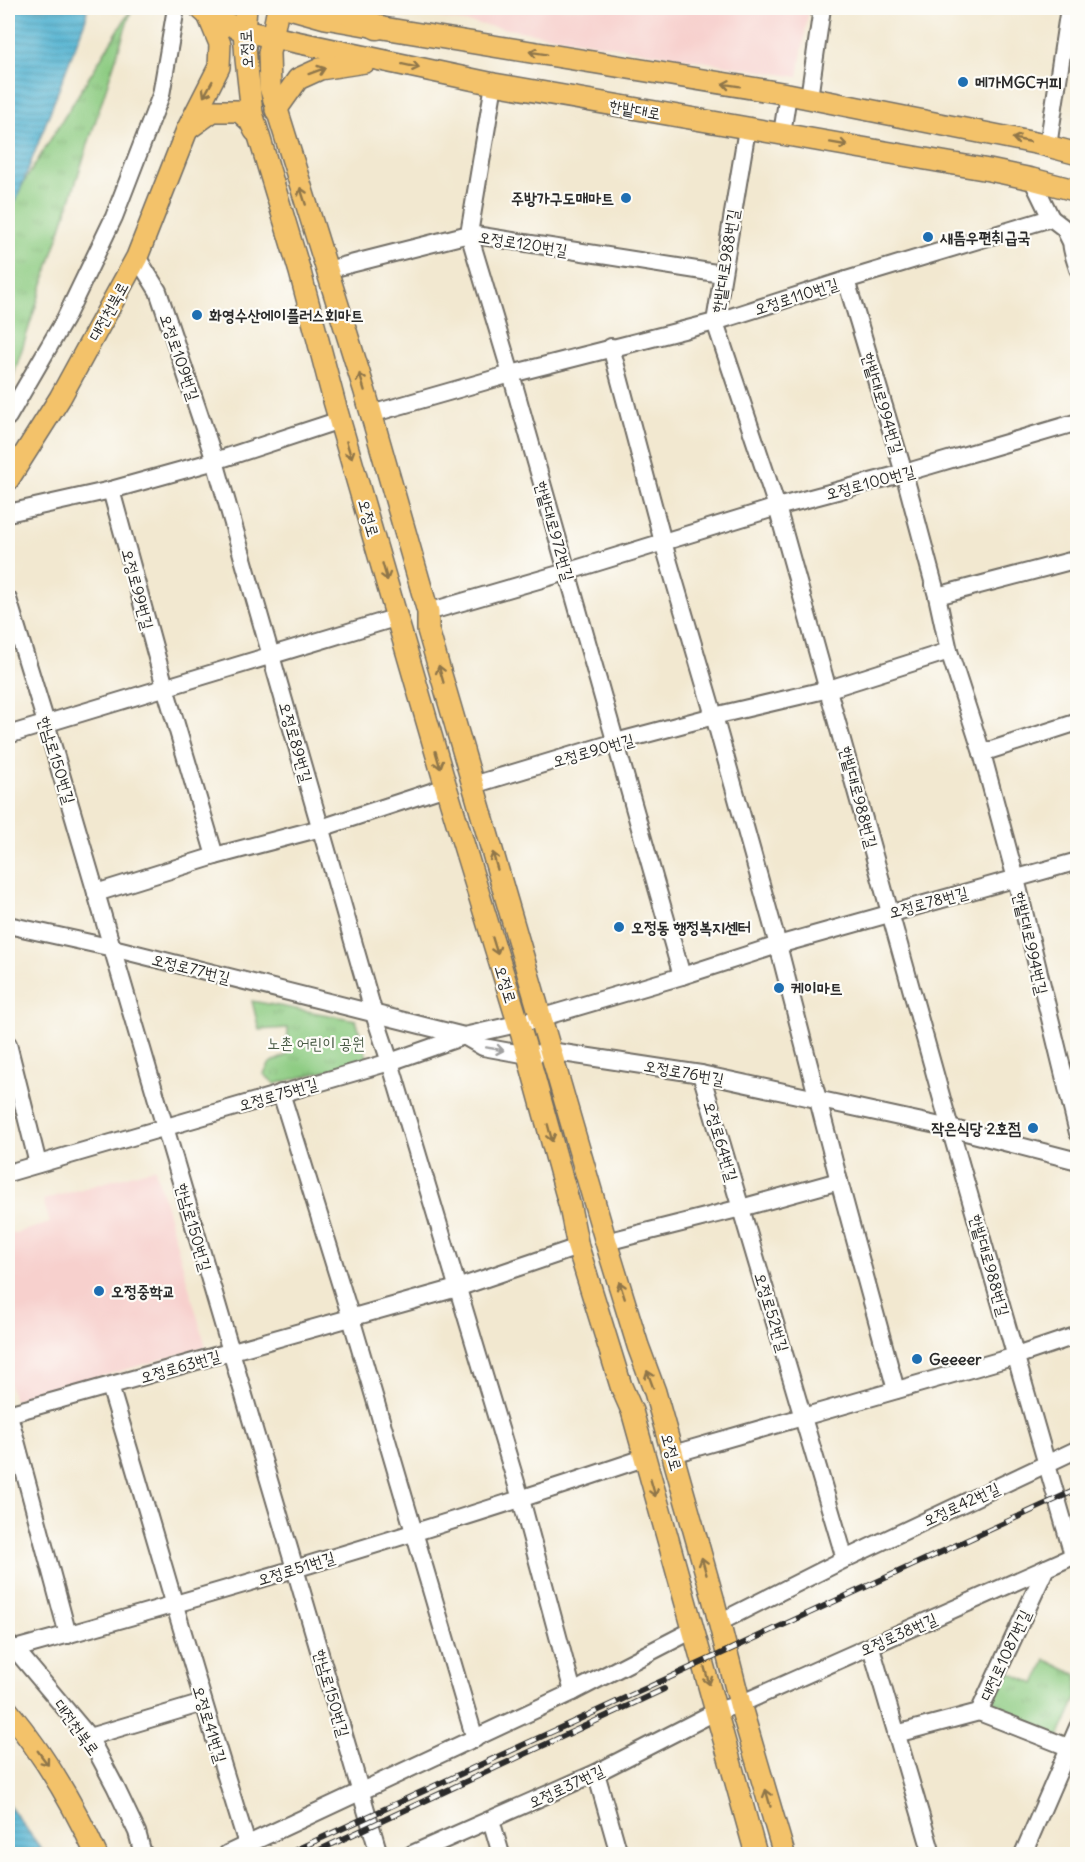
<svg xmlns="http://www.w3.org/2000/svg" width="1085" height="1862" font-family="Delius,'Poor Story',sans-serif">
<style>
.built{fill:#f7d0cd}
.grass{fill:url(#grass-tufts);stroke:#5c7c57;stroke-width:1.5}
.water{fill:url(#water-rules);stroke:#40707e;stroke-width:1.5}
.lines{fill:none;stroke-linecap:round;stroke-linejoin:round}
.minor-casing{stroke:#716d65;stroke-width:20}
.major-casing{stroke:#716d65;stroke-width:24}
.highway-casing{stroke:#716d65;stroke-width:27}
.minor{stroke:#fff;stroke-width:16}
.major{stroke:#f3c26a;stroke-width:21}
.highway{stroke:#f3c26a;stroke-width:24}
.rail-casing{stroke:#2b2b2b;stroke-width:6}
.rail{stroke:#fdfcf7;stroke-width:4;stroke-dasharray:11;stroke-linecap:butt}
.oneway{stroke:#8f764a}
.oneway2{stroke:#a0a0a0}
.poi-dot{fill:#1f6fb2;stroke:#fdfcf7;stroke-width:2}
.labels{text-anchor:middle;stroke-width:4.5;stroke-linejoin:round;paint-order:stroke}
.street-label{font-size:16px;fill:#2b2b2b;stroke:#fdfcf7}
.poi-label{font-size:16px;font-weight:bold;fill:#2b2b2b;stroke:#fdfcf7;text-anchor:start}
.park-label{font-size:16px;fill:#495b45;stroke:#fdfcf7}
</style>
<defs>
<pattern id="grass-tufts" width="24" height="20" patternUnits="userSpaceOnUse" patternTransform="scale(1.5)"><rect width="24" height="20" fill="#8ecc83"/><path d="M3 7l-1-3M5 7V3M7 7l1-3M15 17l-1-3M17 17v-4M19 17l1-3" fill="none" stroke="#7baf71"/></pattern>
<pattern id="water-rules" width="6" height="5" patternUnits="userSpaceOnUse" patternTransform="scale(1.5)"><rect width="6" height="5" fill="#54b4d2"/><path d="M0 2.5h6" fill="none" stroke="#4693ab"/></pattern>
</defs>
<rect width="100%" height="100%" fill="#fdfcf7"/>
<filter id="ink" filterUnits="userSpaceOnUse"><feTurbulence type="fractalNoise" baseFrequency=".0167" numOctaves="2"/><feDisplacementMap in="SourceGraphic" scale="12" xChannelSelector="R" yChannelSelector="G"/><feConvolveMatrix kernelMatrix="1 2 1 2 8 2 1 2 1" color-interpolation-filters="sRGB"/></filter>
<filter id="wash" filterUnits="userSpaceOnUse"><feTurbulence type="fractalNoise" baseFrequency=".008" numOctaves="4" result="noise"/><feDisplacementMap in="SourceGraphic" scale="24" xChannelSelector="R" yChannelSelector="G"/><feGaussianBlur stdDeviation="1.35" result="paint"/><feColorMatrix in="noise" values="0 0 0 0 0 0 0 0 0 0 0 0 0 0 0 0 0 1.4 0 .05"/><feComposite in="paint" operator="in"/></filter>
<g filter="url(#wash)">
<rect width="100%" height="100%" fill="#f2e8d0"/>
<g class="built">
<polygon points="381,8 809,8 798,77"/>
<polygon points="155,1168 206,1347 14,1401 8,1379 8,1235 50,1223 43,1200"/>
</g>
<g class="grass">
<polygon points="132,8 13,377 8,386 8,208"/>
<polygon points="252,1001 356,1020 368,1060 275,1084 264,1074 270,1063 287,1055 288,1028 259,1030"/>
<polygon points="1046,1660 1077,1675 1077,1697 1059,1737 987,1711 1004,1670 1035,1684"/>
</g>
<g class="water">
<polygon points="8,8 87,8 86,18 21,188 15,203 8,213"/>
<polygon points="8,1804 45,1854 8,1854"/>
</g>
</g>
<g filter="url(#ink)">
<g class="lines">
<g class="minor-casing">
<g id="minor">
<polyline points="494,84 469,234 511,374 682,976"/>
<polyline points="809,98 822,8"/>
<polyline points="747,129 715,322 777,507 950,1128 1073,1555"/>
<polyline points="782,134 788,94"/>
<polyline points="1048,146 1069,8"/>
<polyline points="1032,179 1051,218"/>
<path d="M1078,225c-12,14 -5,28 0,44"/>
<polyline points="137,257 158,291 215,461 374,1014 390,1062 521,1499 573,1692"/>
<polyline points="327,270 469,234 722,274"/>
<polyline points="846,280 904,473 937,596 949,651 982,753 1016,879 1078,1133"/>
<polyline points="611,347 663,542 714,716 778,945 839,1181 896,1390"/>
<polyline points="371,414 511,374 715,322 846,280 1051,218 1064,228 1070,240"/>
<polyline points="8,417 65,319 114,217 161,95 176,8"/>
<polyline points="111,490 165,687 215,856"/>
<polyline points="8,513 111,490 215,461 340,420"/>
<polyline points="937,596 1078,559"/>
<polyline points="8,599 46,723 379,1854"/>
<polyline points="428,612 566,572 777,507 904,473 1078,422"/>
<polyline points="8,735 398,617"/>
<polyline points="982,753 1078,722"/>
<polyline points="473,785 616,742 714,716 829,689 949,651"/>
<polyline points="96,893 215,856 321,828 446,787"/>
<polyline points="8,925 113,948 464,1036 483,1047 528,1055 550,1051 701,1074 950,1128 1078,1161"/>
<polyline points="8,1044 38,1164"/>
<polyline points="701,1074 845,1559"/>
<polyline points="281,1093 351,1318 475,1739"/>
<polyline points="8,1173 390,1062 464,1036 526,1022 682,976 778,945 1078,861"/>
<polyline points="606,1242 741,1208 839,1181"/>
<path d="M110,1386c46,152 89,306 137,458"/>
<polyline points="8,1411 68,1635"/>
<polyline points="8,1414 457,1288 578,1247"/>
<polyline points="673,1454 1016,1356 1078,1335"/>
<polyline points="718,1623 845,1559 1078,1449"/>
<polyline points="8,1644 15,1649 89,1737 115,1786 137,1832 143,1854"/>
<polyline points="871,1647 932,1854"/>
<path d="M15,1649c211,-58 422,-121 629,-191"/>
<polyline points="979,1712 1046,1568"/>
<polyline points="979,1712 1078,1751"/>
<polyline points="896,1734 979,1712"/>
<polyline points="89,1737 203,1703"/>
<polyline points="596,1773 619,1854"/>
<polyline points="491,1820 501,1854"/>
<polyline points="227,1854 573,1692 693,1630"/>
<polyline points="412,1854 596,1773 717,1711 740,1704 1078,1554"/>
<polyline points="1023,1854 1078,1727"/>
</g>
</g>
<g class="major-casing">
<g id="major">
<polyline points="200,8 208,15 244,31 494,84 989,170 1032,179 1078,191"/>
<polyline points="246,8 244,31 246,59 252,113 300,272 334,401 446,787 528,1055 570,1207 578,1247 621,1386 632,1411 756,1854"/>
<polyline points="278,8 269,53 270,87 365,392 428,612 428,630 606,1242 638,1346 655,1392 713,1598 740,1704 784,1854"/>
<polyline points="289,8 325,18 377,27 788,94 1040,144 1078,154"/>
<polyline points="276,110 298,79 320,69 365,62"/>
<polyline points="188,129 213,111 239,111 250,121 255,131"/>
<polyline points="8,480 60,398 137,257 187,130 219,67 220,44 208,15"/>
<path d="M8,1711c36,44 65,92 88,143"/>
</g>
</g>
<g class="highway-casing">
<polyline id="highway" points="340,8 377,27"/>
</g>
<use href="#minor" class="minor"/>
<use href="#major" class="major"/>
<use href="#highway" class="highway"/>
<g class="rail-casing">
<g id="rail">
<polyline points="287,1854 1078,1489"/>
<polyline points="311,1854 664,1689"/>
</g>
</g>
<use href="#rail" class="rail"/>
</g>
<defs><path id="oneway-shaft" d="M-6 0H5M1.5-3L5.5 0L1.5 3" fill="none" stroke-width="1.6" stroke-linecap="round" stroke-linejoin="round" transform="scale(1.5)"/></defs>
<g class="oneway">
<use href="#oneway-shaft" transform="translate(538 53) rotate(-171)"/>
<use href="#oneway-shaft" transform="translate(411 66) rotate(12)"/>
<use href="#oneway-shaft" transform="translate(317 71) rotate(-20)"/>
<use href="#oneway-shaft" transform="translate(731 85) rotate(-171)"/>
<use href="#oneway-shaft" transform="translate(208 89) rotate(119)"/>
<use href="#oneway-shaft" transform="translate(1021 140) rotate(-169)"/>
<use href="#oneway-shaft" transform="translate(839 144) rotate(10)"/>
<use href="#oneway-shaft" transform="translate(303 196) rotate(-108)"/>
<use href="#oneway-shaft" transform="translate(362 382) rotate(-107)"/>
<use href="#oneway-shaft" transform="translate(349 450) rotate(73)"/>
<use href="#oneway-shaft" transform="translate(385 572) rotate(74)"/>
<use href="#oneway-shaft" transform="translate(441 674) rotate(-106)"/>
<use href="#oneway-shaft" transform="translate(438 760) rotate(74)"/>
<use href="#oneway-shaft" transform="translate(495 861) rotate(-106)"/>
<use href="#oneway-shaft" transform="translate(495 946) rotate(73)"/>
<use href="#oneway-shaft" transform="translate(550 1133) rotate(75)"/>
<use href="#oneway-shaft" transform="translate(622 1290) rotate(-108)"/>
<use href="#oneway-shaft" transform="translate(650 1379) rotate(-110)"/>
<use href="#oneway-shaft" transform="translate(653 1488) rotate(74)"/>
<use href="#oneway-shaft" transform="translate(704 1566) rotate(-106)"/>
<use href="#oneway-shaft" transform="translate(707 1676) rotate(74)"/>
<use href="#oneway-shaft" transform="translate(43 1758) rotate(54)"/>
<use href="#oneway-shaft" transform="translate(768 1798) rotate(-106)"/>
</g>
<use class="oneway2" href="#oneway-shaft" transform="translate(495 1049) rotate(10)"/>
</g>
<g class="poi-dot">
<circle cx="963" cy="82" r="6"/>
<circle cx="626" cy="198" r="6"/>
<circle cx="928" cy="237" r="6"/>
<circle cx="197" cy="315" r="6"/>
<circle cx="619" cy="927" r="6"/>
<circle cx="779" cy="988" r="6"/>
<circle cx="1033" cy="1128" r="6"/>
<circle cx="99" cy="1291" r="6"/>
<circle cx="917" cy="1359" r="6"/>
</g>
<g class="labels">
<g class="street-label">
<text transform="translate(246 49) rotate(-93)" y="6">오정로</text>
<text transform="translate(635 109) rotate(10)" y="6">한밭대로</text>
<text transform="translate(523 243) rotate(9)" y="6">오정로120번길</text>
<text transform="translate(725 261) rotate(-81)" y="6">한밭대로988번길</text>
<text transform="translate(796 296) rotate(-18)" y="6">오정로110번길</text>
<text transform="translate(108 311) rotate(-61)" y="6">대전천북로</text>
<text transform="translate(180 357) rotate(71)" y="6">오정로109번길</text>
<text transform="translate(883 403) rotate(73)" y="6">한밭대로994번길</text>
<text transform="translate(870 482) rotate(-15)" y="6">오정로100번길</text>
<text transform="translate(369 518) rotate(74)" y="6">오정로</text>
<text transform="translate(555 531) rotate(74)" y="6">한밭대로972번길</text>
<text transform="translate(138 589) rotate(75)" y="6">오정로99번길</text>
<text transform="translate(296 742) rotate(74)" y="6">오정로89번길</text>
<text transform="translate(593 750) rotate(-16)" y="6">오정로90번길</text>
<text transform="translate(57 760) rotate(73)" y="6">한남로150번길</text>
<text transform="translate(859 797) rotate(75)" y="6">한밭대로988번길</text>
<text transform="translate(928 902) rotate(-15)" y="6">오정로78번길</text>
<text transform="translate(1031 943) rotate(77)" y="6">한밭대로994번길</text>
<text transform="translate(191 968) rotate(14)" y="6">오정로77번길</text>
<text transform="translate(506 984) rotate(73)" y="6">오정로</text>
<text transform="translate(684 1072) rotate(10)" y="6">오정로76번길</text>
<text transform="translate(278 1094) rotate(-16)" y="6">오정로75번길</text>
<text transform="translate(721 1141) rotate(73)" y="6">오정로64번길</text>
<text transform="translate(194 1227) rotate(74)" y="6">한남로150번길</text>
<text transform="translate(990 1265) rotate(74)" y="6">한밭대로988번길</text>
<text transform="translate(772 1312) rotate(73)" y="6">오정로52번길</text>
<text transform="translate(180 1366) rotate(-16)" y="6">오정로63번길</text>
<text transform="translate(672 1452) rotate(74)" y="6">오정로</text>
<text transform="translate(961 1504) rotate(-25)" y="6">오정로42번길</text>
<text transform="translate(296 1568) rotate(-17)" y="6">오정로51번길</text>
<text transform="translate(898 1634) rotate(-24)" y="6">오정로38번길</text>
<text transform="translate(1005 1655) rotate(-65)" y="6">대전로1087번길</text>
<text transform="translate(332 1693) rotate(74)" y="6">한남로150번길</text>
<text transform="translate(210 1724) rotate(73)" y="6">오정로41번길</text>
<text transform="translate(77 1727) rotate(54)" y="6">대전천북로</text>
<text transform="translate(566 1786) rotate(-25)" y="6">오정로37번길</text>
</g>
<g class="poi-label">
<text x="975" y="88">메가MGC커피</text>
<text x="614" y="204" text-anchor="end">주방가구도매마트</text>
<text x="940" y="243">새뜸우편취급국</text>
<text x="209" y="321">화영수산에이플러스회마트</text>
<text x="631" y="933">오정동 행정복지센터</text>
<text x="791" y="994">케이마트</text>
<text x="1021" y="1134" text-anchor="end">작은식당 2호점</text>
<text x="111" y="1297">오정중학교</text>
<text x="929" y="1365">Geeeer</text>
</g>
<g class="park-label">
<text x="316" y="1049">노촌 어린이 공원</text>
</g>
</g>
<rect width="1085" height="1862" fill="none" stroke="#fdfcf7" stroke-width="30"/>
</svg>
